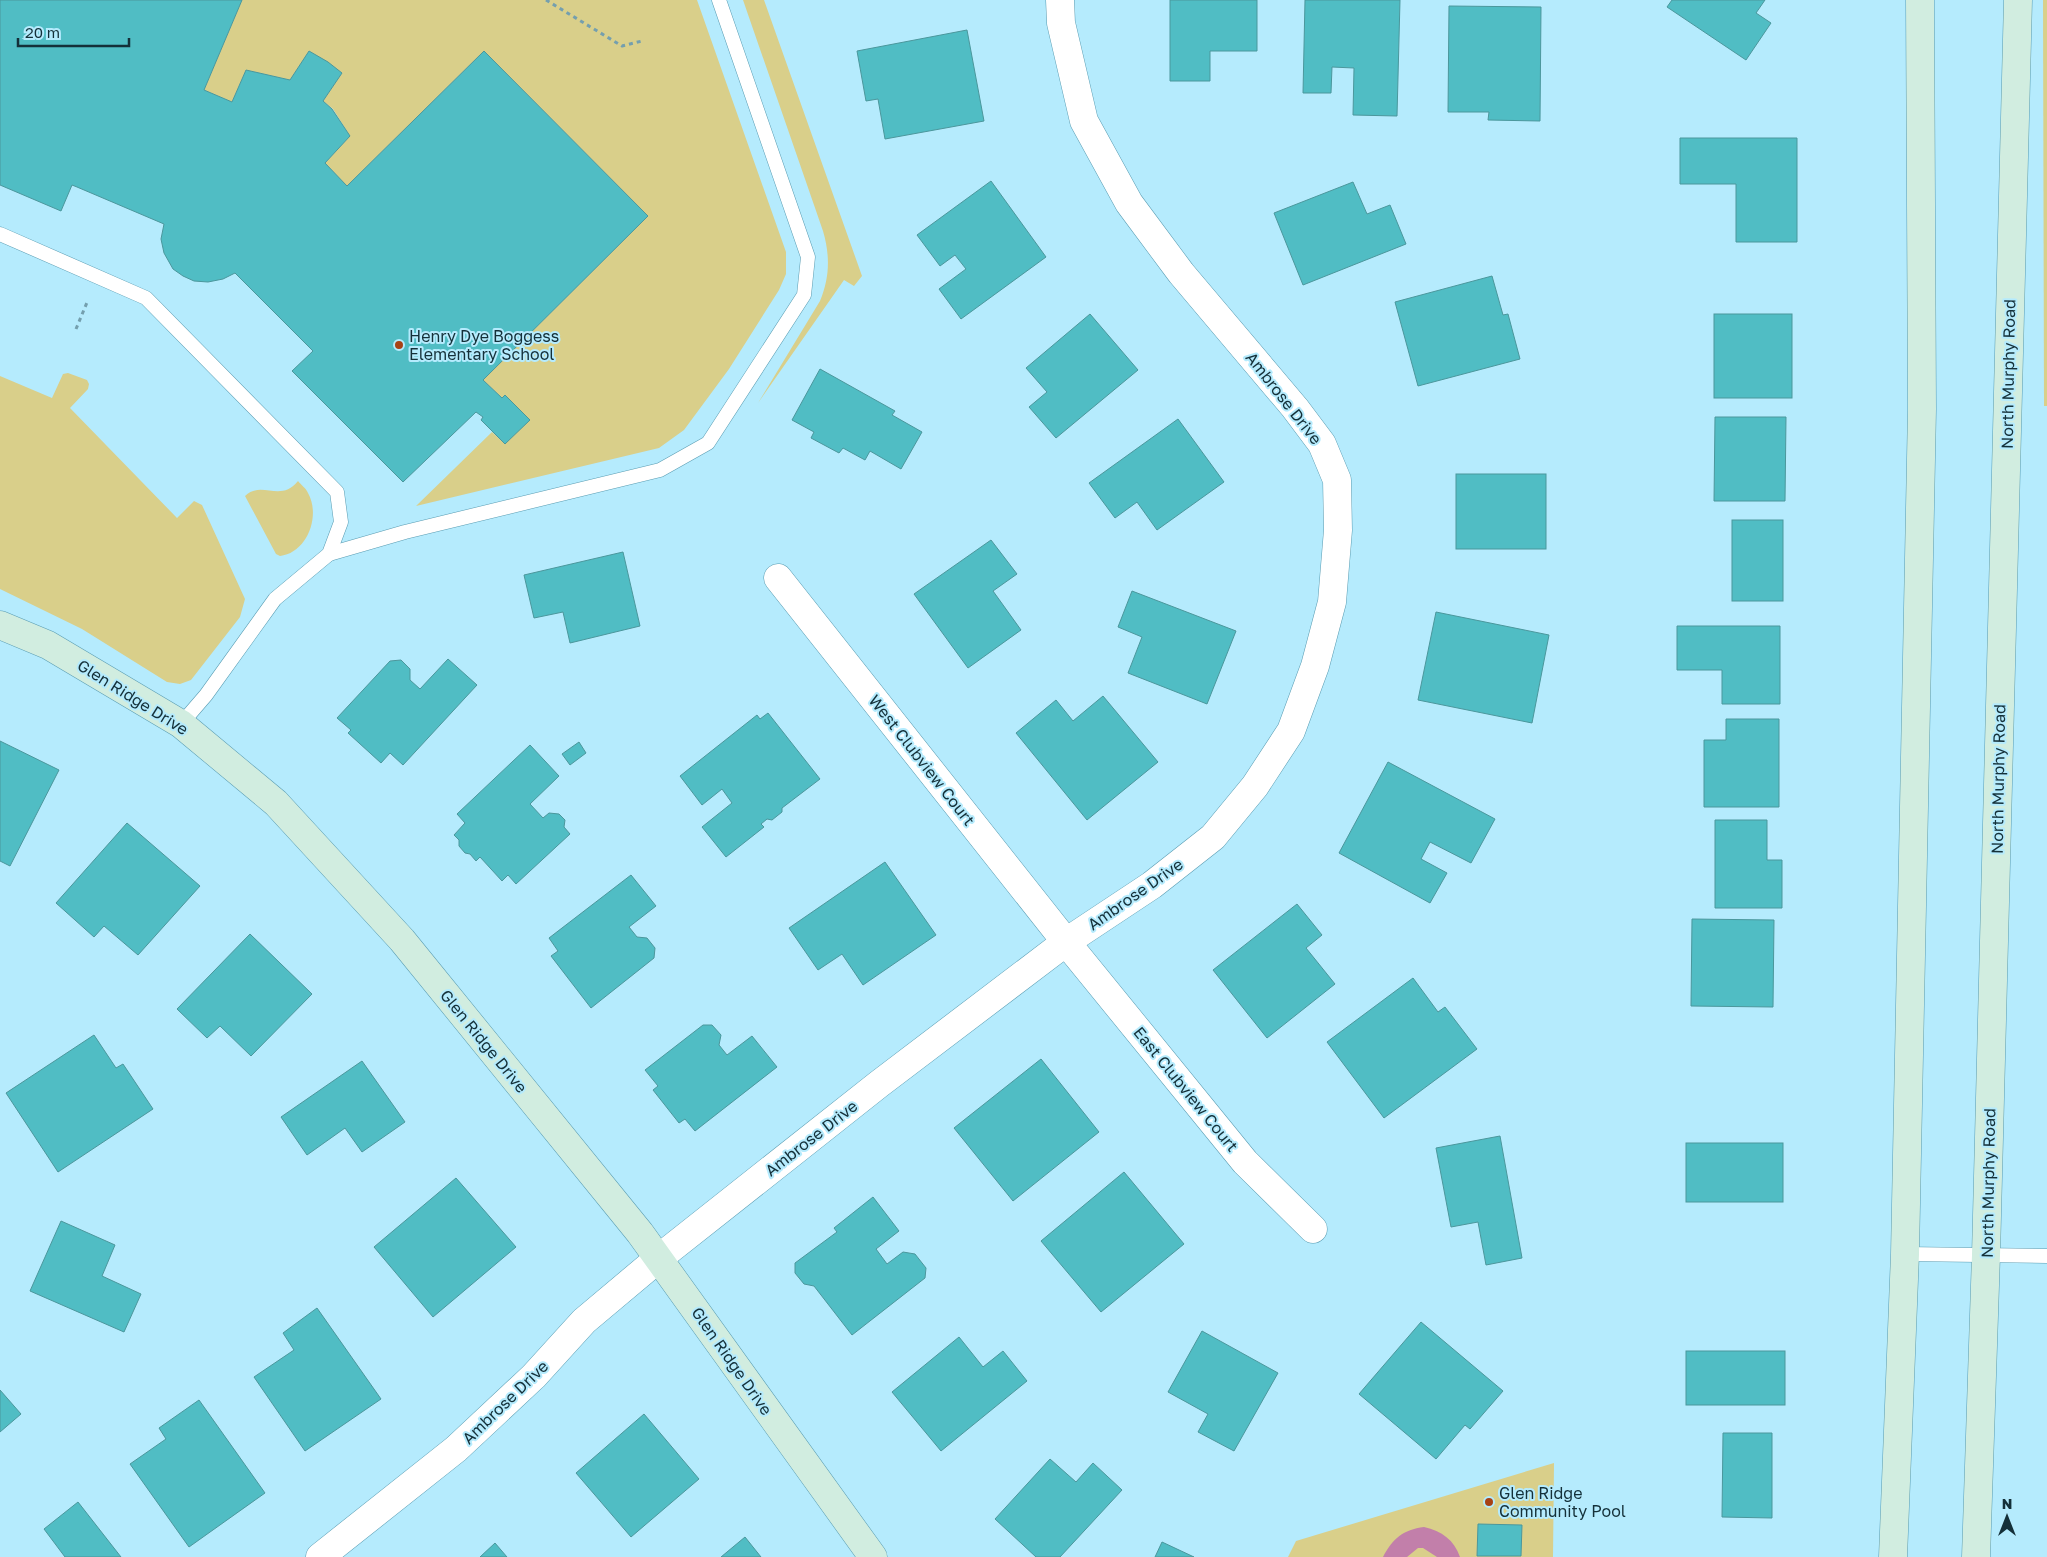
<svg xmlns="http://www.w3.org/2000/svg" width="2047" height="1557" font-family="'Golos Text',sans-serif">
<style>
.green{fill:#d9cf8a}
.water{fill:#c27faa}
.building{fill:#50bdc4;stroke:#4b979c}
.lines{fill:none;stroke-linecap:round;stroke-linejoin:round}
.lane-casing{stroke:#599cb2;stroke-width:15}
.street-casing{stroke:#599cb2;stroke-width:29}
.secondary-casing{stroke:#599cb2;stroke-width:29}
.path{stroke:#749fae;stroke-width:3;stroke-dasharray:4 4;stroke-linecap:butt}
.lane{stroke:#fff;stroke-width:14}
.street{stroke:#fff;stroke-width:28}
.secondary{stroke:#d1ede0;stroke-width:28}
.poi-dot{fill:#a74215;stroke:#b5ebfd;stroke-width:2}
.labels{text-anchor:middle;stroke-width:4;stroke-linejoin:round;paint-order:stroke}
.poi-label{font-size:16px;fill:#143039;stroke:#b5ebfd;text-anchor:start}
.street-label{font-size:16px;fill:#143039;stroke:#b5ebfd}
</style>
<rect width="100%" height="100%" fill="#b5ebfd"/>
<g class="green">
<polygon points="242,0 697,0 786,252 786,274 779,290 729,369 684,430 659,448 416,506 492,432 505,444 502,398 483,380 648,216 484,51 347,186 325,163 350,136 333,109 323,101 342,73 309,51 290,80 246,70 232,102 204,90"/>
<path d="M743,0h21l98,276 -8,10 -10,-6 -86,123 62,-102c10,-24 10,-46 3,-70z"/>
<polygon points="2043,0 2047,0 2047,406 2044,406"/>
<polygon points="68,373 87,380 89,384 88,389 70,408 177,518 194,501 202,505 245,599 240,617 191,680 180,684 167,682 82,629 0,589 0,376 52,398 63,374"/>
<path d="M298,481c3,4 8,7 10,12 13,23 -1,60 -28,63l-4,-2 -31,-58c16,-16 36,7 53,-15z"/>
<polygon points="1554,1463 1553,1557 1288,1557 1296,1541"/>
</g>
<path class="water" d="M1424,1527c18,4 30,13 36,30h-23l-14,-9h-5l-11,9h-24c10,-19 20,-27 41,-30z"/>
<g class="building">
<polygon points="0,0 242,0 204,90 232,102 246,70 290,80 309,51 328,62 342,73 323,101 332,109 350,136 325,163 347,186 484,51 648,216 483,380 502,398 505,395 530,420 505,444 481,420 483,417 476,412 403,482 292,371 313,351 235,273 223,279 208,282 194,281 183,276 173,269 164,253 161,239 164,224 77,187 72,185 61,211 0,185"/>
<polygon points="1170,0 1257,0 1257,51 1210,51 1210,81 1170,81"/>
<polygon points="1305,0 1400,0 1397,116 1353,115 1354,68 1332,67 1331,93 1303,93"/>
<polygon points="1672,0 1765,0 1756,13 1771,23 1746,60 1667,7"/>
<polygon points="1449,6 1541,7 1540,121 1488,120 1489,112 1448,112"/>
<polygon points="967,30 984,121 885,139 878,99 866,101 857,51"/>
<polygon points="1680,138 1797,138 1797,242 1736,242 1736,184 1680,184"/>
<polygon points="991,181 1046,257 961,319 939,289 966,269 955,255 940,266 917,235"/>
<polygon points="1353,182 1367,214 1390,205 1406,244 1303,285 1274,213"/>
<polygon points="1492,276 1503,315 1508,314 1520,359 1418,386 1395,302"/>
<polygon points="1090,314 1138,370 1056,438 1029,407 1047,392 1026,368"/>
<rect x="1714" y="314" width="78" height="84"/>
<polygon points="820,369 895,411 892,415 922,432 901,469 870,451 865,460 843,448 839,453 811,438 814,432 792,420"/>
<polygon points="1715,417 1786,417 1785,501 1714,501"/>
<polygon points="1178,419 1224,482 1157,530 1137,502 1115,518 1089,483"/>
<rect x="1456" y="474" width="90" height="75"/>
<rect x="1732" y="520" width="51" height="81"/>
<polygon points="991,540 1017,574 993,591 1021,630 968,668 914,594"/>
<polygon points="623,552 640,626 570,643 563,612 534,618 524,575"/>
<polygon points="1132,591 1236,631 1207,704 1128,673 1142,637 1118,627"/>
<polygon points="1436,612 1549,635 1532,723 1418,700"/>
<polygon points="1677,626 1780,626 1780,704 1722,704 1722,670 1677,670"/>
<polygon points="448,659 477,685 403,765 390,753 381,763 348,733 351,730 337,718 390,661 401,660 410,669 410,680 420,689"/>
<polygon points="1103,696 1158,762 1087,820 1016,733 1056,700 1073,721"/>
<polygon points="768,713 820,779 782,808 782,812 772,820 767,819 761,824 764,827 726,857 702,827 732,803 722,789 702,805 680,776 757,715 760,719"/>
<polygon points="1726,719 1779,719 1779,807 1704,807 1704,740 1726,740"/>
<polygon points="0,741 59,770 10,866 0,861"/>
<polygon points="579,742 586,753 570,765 562,754"/>
<polygon points="530,745 559,776 530,804 543,818 549,813 559,814 565,820 564,827 570,834 516,884 508,875 502,881 480,857 476,861 470,854 465,853 459,846 459,840 454,835 465,823 457,814"/>
<polygon points="1388,762 1495,819 1471,863 1430,842 1421,859 1447,873 1430,903 1339,853"/>
<polygon points="1715,820 1767,820 1767,860 1782,860 1782,908 1715,908"/>
<polygon points="127,823 200,886 138,955 104,926 94,937 56,903"/>
<polygon points="885,862 936,935 863,985 842,954 818,970 789,928"/>
<polygon points="631,875 656,906 629,927 637,937 647,938 655,948 654,958 591,1008 551,956 558,951 549,938"/>
<polygon points="1297,904 1322,935 1306,948 1335,984 1267,1038 1213,970"/>
<polygon points="1692,919 1774,920 1773,1007 1691,1006"/>
<polygon points="250,934 312,994 251,1056 220,1026 207,1038 177,1009"/>
<polygon points="1413,978 1438,1012 1445,1007 1477,1049 1384,1118 1327,1042"/>
<polygon points="703,1025 712,1025 721,1035 719,1045 727,1055 752,1036 777,1067 695,1131 685,1119 679,1123 653,1090 658,1086 645,1070"/>
<polygon points="94,1035 116,1068 123,1064 153,1109 58,1172 6,1093"/>
<polygon points="1041,1059 1099,1132 1013,1201 954,1128"/>
<polygon points="362,1061 405,1122 362,1152 345,1128 307,1155 281,1117"/>
<polygon points="1500,1136 1522,1258 1486,1265 1478,1222 1451,1227 1436,1148"/>
<rect x="1686" y="1143" width="97" height="59"/>
<polygon points="1124,1172 1184,1244 1101,1312 1041,1241"/>
<polygon points="456,1178 516,1247 433,1317 374,1247"/>
<polygon points="873,1197 899,1231 876,1249 887,1264 903,1252 915,1254 926,1268 925,1278 852,1335 814,1286 804,1284 795,1273 795,1263 837,1232 834,1228"/>
<polygon points="61,1221 115,1245 102,1276 141,1294 124,1332 30,1291"/>
<polygon points="317,1308 381,1399 305,1451 254,1377 294,1350 283,1333"/>
<polygon points="1421,1322 1503,1391 1470,1429 1465,1425 1436,1459 1359,1394"/>
<polygon points="1202,1331 1278,1373 1234,1451 1198,1432 1208,1414 1168,1392"/>
<polygon points="959,1337 983,1367 1003,1351 1027,1381 941,1451 892,1392"/>
<rect x="1686" y="1351" width="99" height="54"/>
<polygon points="0,1390 21,1414 0,1432"/>
<polygon points="199,1400 265,1493 189,1547 130,1464 166,1439 159,1428"/>
<polygon points="644,1414 699,1479 631,1537 576,1473"/>
<polygon points="1723,1433 1772,1433 1772,1518 1722,1517"/>
<polygon points="1050,1459 1076,1482 1093,1463 1122,1490 1060,1557 1036,1557 995,1519"/>
<polygon points="78,1502 121,1557 65,1557 44,1529"/>
<polygon points="1478,1524 1522,1525 1521,1556 1477,1556"/>
<polygon points="745,1537 761,1557 721,1557"/>
<polygon points="1162,1542 1194,1557 1155,1557"/>
<polygon points="495,1543 507,1557 480,1557"/>
</g>
<g class="lines">
<g class="lane-casing">
<g id="lane">
<polyline points="0,234 146,298 337,492 341,522 329,554 275,599 206,695 181,724"/>
<polyline points="329,554 405,532 660,470 708,443 804,295 808,257 719,0"/>
<polyline points="1905,1254 2047,1256"/>
</g>
</g>
<g class="street-casing">
<g id="street">
<polyline points="778,578 1066,942 1245,1162 1313,1229"/>
<polyline points="320,1557 456,1449 534,1376 584,1321 659,1258 879,1084 1066,942 1152,885 1213,837 1255,786 1291,731 1315,666 1332,602 1338,530 1337,480 1322,444 1295,408 1181,273 1129,203 1084,121 1061,23 1060,0"/>
</g>
</g>
<g class="secondary-casing">
<g id="secondary">
<polyline points="0,625 48,645 181,724 276,803 402,940 640,1233 873,1557"/>
<polyline points="1893,1557 1905,1254 1922,409 1920,0"/>
<polyline points="1976,1557 1986,1255 2018,0"/>
</g>
</g>
<g class="path">
<polyline points="546,0 622,46 642,41"/>
<polyline points="76,329 88,300"/>
</g>
<use href="#lane" class="lane"/>
<use href="#street" class="street"/>
<use href="#secondary" class="secondary"/>
</g>
<g class="poi-dot">
<circle cx="399" cy="345" r="5"/>
<circle cx="1489" cy="1502" r="5"/>
</g>
<g class="labels">
<g class="poi-label">
<text x="409" y="342">Henry Dye Boggess<tspan x="409" dy="18">Elementary School</tspan></text>
<text x="1499" y="1499">Glen Ridge<tspan x="1499" dy="18">Community Pool</tspan></text>
</g>
<g class="street-label">
<text transform="translate(2008 374) rotate(-89)" y="6">North Murphy Road</text>
<text transform="translate(1284 398) rotate(52)" y="6">Ambrose Drive</text>
<text transform="translate(133 697) rotate(32)" y="6">Glen Ridge Drive</text>
<text transform="translate(922 760) rotate(52)" y="6">West Clubview Court</text>
<text transform="translate(1998 779) rotate(-89)" y="6">North Murphy Road</text>
<text transform="translate(1135 894) rotate(-35)" y="6">Ambrose Drive</text>
<text transform="translate(484 1041) rotate(51)" y="6">Glen Ridge Drive</text>
<text transform="translate(1186 1089) rotate(51)" y="6">East Clubview Court</text>
<text transform="translate(811 1138) rotate(-38)" y="6">Ambrose Drive</text>
<text transform="translate(1988 1183) rotate(-89)" y="6">North Murphy Road</text>
<text transform="translate(732 1361) rotate(55)" y="6">Glen Ridge Drive</text>
<text transform="translate(505 1402) rotate(-44)" y="6">Ambrose Drive</text>
</g>
</g>
<g transform="translate(2007 1517)" stroke="#b5ebfd" stroke-width="4" paint-order="stroke">
<path d="M0-4L9 19L0 12L-9 19Z" fill="#143039"/>
<text y="-8" font-size="14" font-weight="bold" text-anchor="middle" fill="#143039">N</text>
</g>
<path d="M18 38v8h111v-8" fill="none" stroke="#143039" stroke-width="2.5"/>
<text x="25" y="38" font-size="15" fill="#143039" stroke="#b5ebfd" stroke-width="4" paint-order="stroke">20 m</text>
</svg>
